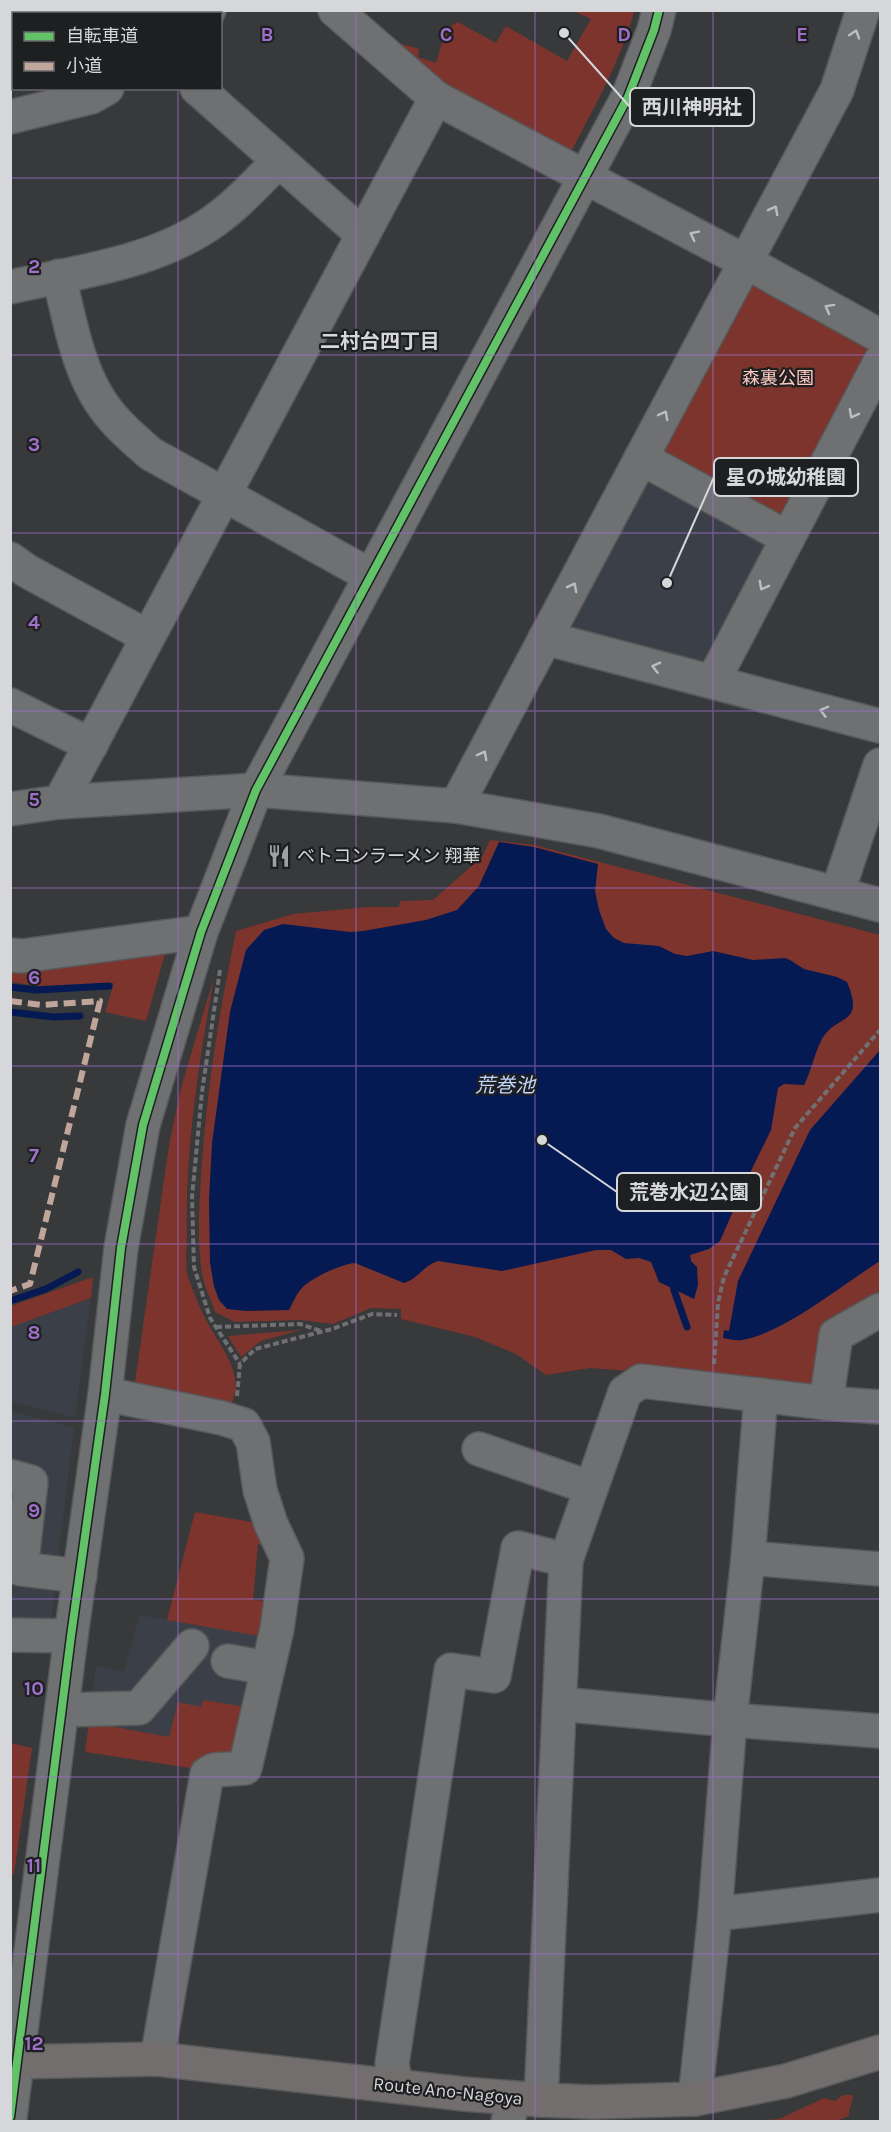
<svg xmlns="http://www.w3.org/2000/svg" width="891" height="2132" font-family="Karla,'Noto Sans JP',sans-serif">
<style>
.built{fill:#3b4048}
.green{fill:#7d342d}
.water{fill:#051953}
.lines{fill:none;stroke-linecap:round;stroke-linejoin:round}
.stream{stroke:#051953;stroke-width:7}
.minor-casing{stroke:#57585a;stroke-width:36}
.major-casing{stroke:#57585a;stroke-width:36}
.path{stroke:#707072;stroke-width:4;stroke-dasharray:6 3;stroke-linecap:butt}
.minor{stroke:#6e7072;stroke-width:33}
.major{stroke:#726e6e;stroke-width:33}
.quiet{stroke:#c0a59a;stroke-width:6;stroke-dasharray:12 6;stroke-linecap:butt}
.cycleway-casing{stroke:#1e1f21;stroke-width:11}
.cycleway{stroke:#61c268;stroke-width:8}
.oneway{stroke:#bcbdc0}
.grid{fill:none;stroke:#9f70ca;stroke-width:1.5;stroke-opacity:0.55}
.labels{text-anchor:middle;stroke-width:4.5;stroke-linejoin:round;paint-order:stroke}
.park-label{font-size:18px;fill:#fecbc3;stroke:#1e1f21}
.poi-label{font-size:18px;fill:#d6d7da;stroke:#1e1f21;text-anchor:start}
.street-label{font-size:18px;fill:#d6d7da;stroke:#1e1f21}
.neighbourhood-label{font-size:20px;font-weight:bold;fill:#d6d7da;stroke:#1e1f21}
.water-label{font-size:20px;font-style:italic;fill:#c0d6fd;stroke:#1e1f21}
.grid-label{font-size:20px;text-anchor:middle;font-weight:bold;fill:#9f70ca;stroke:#1e1f21;stroke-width:4.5;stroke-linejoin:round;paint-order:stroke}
.leader{fill:none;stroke:#d6d7da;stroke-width:2}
.callout-dot{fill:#d6d7da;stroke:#1e1f21;stroke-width:2}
.callout{fill:#1e1f21;stroke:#d6d7da;stroke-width:2}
.callout-label{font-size:20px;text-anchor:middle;font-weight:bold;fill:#d6d7da}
</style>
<rect width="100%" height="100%" fill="#37393b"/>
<g class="built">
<polygon points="644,476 769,543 708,661 699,668 568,634 564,623"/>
<polygon points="91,1298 75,1418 11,1401 10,1327"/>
<polygon points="10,1411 74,1428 50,1628 11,1627"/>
<polygon points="139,1615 270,1638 253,1708 202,1700 201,1707 169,1737 89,1722 96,1665 124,1672"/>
</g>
<g class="green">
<path d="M573,11h61c-12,49 -43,101 -66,147l-124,-67 -49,-49 24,7 -1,8 18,6 10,-34 12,-7 38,21 10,-17 61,35 24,-42z"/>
<polygon points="758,280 875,352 784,519 656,449 745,285"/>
<path d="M490,840l44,5 346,90v363l-60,88 -230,-18 -44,7 -30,-21 -41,-17 -74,-18v-10l-30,-1 -38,16 -33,-4 -65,2 -20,-10c-4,-12 -11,-26 -13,-39 -5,-32 -3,-64 -1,-96 5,-83 18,-165 35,-246l57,-17 75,-7h31l1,-6 33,-1 49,-43z"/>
<polygon points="168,943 146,1021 105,1012 114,983 38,986 11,982 11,961"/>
<path d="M214,977c-15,86 -29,170 -27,258 0,14 -3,33 2,45 5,13 10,26 16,38 14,28 45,59 23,91l-94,-20 35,-244 12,-57z"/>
<polygon points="93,1277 91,1298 11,1327 11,1306"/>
<polygon points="301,1330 261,1341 241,1357 228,1336"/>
<polygon points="195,1512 263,1524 275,1545 258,1544 253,1600 276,1602 270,1638 167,1620"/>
<polygon points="203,1700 253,1708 243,1760 203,1770 85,1752 89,1722 169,1737 178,1702 201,1707"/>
<polygon points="11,1743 32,1748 14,1874 10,1873"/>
<path d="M843,2095h10c0,8 -5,14 -4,21l-13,5 -89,1 32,-3 45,-21 11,3z"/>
</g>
<g class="water">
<path d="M499,842l35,5 64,17 -3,27 4,19 7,19 8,9 10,5 35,3 16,8 12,2 26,-5 40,9 32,-2 5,2 14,9 33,8 10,5c19,45 -12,31 -26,59 -7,14 -10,30 -17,44l-20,-1 -6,4 -7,42 -24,49 -27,62 -11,8 -19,6 1,6 6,6 1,18 -4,14 -35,-17 -8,-20 -12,-4 -13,1 -15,-9h-15l-94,21 -64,-10c-15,5 -19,17 -34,22l-49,-20c-14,1 -44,15 -53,25 -6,6 -9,15 -13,22l-43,1 -19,-2 -8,-9 -5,-14 -4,-23 -1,-63 3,-57 18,-131 16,-62 18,-20 19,-6 67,8 13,-1 63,-11 31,-10 22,-24z"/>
<path d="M880,1050v211c-38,24 -96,72 -138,79 -6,1 -13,-1 -19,-2l1,-8 5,1 9,-50 72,-151z"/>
</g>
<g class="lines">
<g class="stream">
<polyline points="10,987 36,990 109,986"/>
<polyline points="10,1012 53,1017 80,1016"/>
<polyline points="673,1283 674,1290 687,1327"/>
<polyline points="10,1301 46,1289 78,1272"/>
</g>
<g class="minor-casing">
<g id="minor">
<polyline points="335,10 436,98 746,262 880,336"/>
<polyline points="207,14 209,10"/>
<polyline points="197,88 363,235"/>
<polyline points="10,117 91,97 107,88"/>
<path d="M59,276c11,45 19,99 49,136 12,16 28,29 43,42l220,122"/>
<path d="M10,287c72,-16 153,-25 212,-72 21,-16 38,-36 57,-54"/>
<polyline points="641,458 788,538"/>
<polyline points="10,559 27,571 148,637"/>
<polyline points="545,638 880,726"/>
<polyline points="713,681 880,362"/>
<polyline points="10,705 91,745"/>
<polyline points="60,802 436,98"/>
<polyline points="456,806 837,90 863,10"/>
<polyline points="10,809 60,802 256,790 456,806 599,831 880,905"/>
<polyline points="837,894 880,765"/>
<polyline points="10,955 22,956 201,932"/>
<polyline points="105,1394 222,1418 244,1425 253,1442 260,1490 271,1524 287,1558 277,1629 245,1768 214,1770 207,1774 157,2059"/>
<polyline points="826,1403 836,1335 880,1310"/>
<polyline points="479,1449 591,1488"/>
<polyline points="10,1476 31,1482 21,1569 80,1576"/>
<polyline points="748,1558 880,1569"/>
<polyline points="10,1635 71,1636"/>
<polyline points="228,1661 268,1668"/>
<polyline points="560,1704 730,1720 880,1731"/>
<polyline points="62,1710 139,1708 192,1646"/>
<polyline points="715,1914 880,1895"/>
<polyline points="396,2085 392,2064 451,1670 494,1676 518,1548 566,1560"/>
<polyline points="695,2099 715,1914 730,1720 748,1558 761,1395"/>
<polyline points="541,2100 566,1560 625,1392 641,1381 826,1403 880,1407"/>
<polyline points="10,2117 71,1636 105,1394 121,1248 143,1125 201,932 256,790 628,97 654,30 659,10"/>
<polyline points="508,2122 513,2098"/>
</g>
</g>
<g class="major-casing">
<polyline id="major" points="10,2062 157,2059 464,2094 541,2100 594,2102 695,2099 786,2081 880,2052"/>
</g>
<g class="path">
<polyline points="220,970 202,1092 192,1197 194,1267 210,1318 240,1364"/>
<polyline points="216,1327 300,1324 321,1331"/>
<polyline points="714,1364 718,1303 724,1277 795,1128 880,1030"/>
<polyline points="237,1396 240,1364 255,1349 332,1329 372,1314 397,1315"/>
</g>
<use href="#minor" class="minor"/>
<use href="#major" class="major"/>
<polyline class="quiet" points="10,1001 41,1005 100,1001 30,1284 10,1291"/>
<g class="cycleway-casing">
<polyline id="cycleway" points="10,2117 71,1636 105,1394 121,1248 143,1125 201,932 256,790 628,97 654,30 659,10"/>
</g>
<use href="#cycleway" class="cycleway"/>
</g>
<defs><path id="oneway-chevron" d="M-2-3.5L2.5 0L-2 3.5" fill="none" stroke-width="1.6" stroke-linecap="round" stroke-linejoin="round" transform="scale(1.5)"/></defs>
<g class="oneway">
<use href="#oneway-chevron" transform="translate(855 34) rotate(-72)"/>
<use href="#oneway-chevron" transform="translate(774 210) rotate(-62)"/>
<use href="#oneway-chevron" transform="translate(694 235) rotate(-153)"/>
<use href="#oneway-chevron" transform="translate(829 308) rotate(-151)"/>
<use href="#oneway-chevron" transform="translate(853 414) rotate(118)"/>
<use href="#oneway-chevron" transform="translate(664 415) rotate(-62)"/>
<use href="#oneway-chevron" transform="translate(763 586) rotate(118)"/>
<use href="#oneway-chevron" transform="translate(573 587) rotate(-62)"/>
<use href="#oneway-chevron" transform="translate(656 667) rotate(-166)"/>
<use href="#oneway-chevron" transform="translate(824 711) rotate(-165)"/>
<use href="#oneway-chevron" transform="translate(483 755) rotate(-62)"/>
</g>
<path class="grid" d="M178,10v4M356,10v2112M535,10v2112M713,10v2112M178,88v2034M10,178h870M10,355h870M10,533h870M10,711h870M10,888h870M10,1066h870M10,1244h870M10,1421h870M10,1599h870M10,1777h870M10,1954h870"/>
<defs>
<g id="restaurant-bare" transform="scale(1.8)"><path d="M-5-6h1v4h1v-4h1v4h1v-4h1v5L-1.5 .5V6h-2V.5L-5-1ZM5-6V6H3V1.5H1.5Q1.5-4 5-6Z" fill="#9ea0a2" stroke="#1e1f21" stroke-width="2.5" paint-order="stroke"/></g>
</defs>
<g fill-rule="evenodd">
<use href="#restaurant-bare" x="279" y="856"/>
</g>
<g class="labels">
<g class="park-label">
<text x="778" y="384">森裏公園</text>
</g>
<g class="poi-label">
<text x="297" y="862">ベトコンラーメン 翔華</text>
</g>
<g class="street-label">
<text transform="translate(448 2091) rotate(6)" y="6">Route Ano-Nagoya</text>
</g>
<g class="neighbourhood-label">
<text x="380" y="348">二村台四丁目</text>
</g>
<g class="water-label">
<text x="505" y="1092">荒巻池</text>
</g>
</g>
<g class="grid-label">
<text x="267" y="41">B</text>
<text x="446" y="41">C</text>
<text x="624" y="41">D</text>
<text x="802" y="41">E</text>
<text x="34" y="273">2</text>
<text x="34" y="451">3</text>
<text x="34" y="629">4</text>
<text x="34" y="806">5</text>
<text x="34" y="984">6</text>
<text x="34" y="1162">7</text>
<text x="34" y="1339">8</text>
<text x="34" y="1517">9</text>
<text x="34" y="1695">10</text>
<text x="34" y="1872">11</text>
<text x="34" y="2050">12</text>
</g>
<path class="leader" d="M564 33L630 107M667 583L714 477M542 1140L617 1192"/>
<g class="callout-dot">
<circle cx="564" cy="33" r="6"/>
<circle cx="667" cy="583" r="6"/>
<circle cx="542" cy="1140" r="6"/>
</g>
<g class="callout">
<rect x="630" y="88" width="124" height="38" rx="6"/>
<rect x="714" y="458" width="144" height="38" rx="6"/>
<rect x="617" y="1173" width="144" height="38" rx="6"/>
</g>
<g class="callout-label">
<text x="692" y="114">西川神明社</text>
<text x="786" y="484">星の城幼稚園</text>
<text x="689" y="1199">荒巻水辺公園</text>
</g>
<rect width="891" height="2132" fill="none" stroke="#d6d7da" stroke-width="24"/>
<rect x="12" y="12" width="210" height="78" fill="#1e1f21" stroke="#68696b" stroke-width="1.5"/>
<rect x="24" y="32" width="30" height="9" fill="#61c268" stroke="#68696b" stroke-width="1.5"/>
<text x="66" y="42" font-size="18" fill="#d6d7da">自転車道</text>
<rect x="24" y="62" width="30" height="9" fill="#c0a59a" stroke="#68696b" stroke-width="1.5"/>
<text x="66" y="72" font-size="18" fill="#d6d7da">小道</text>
</svg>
